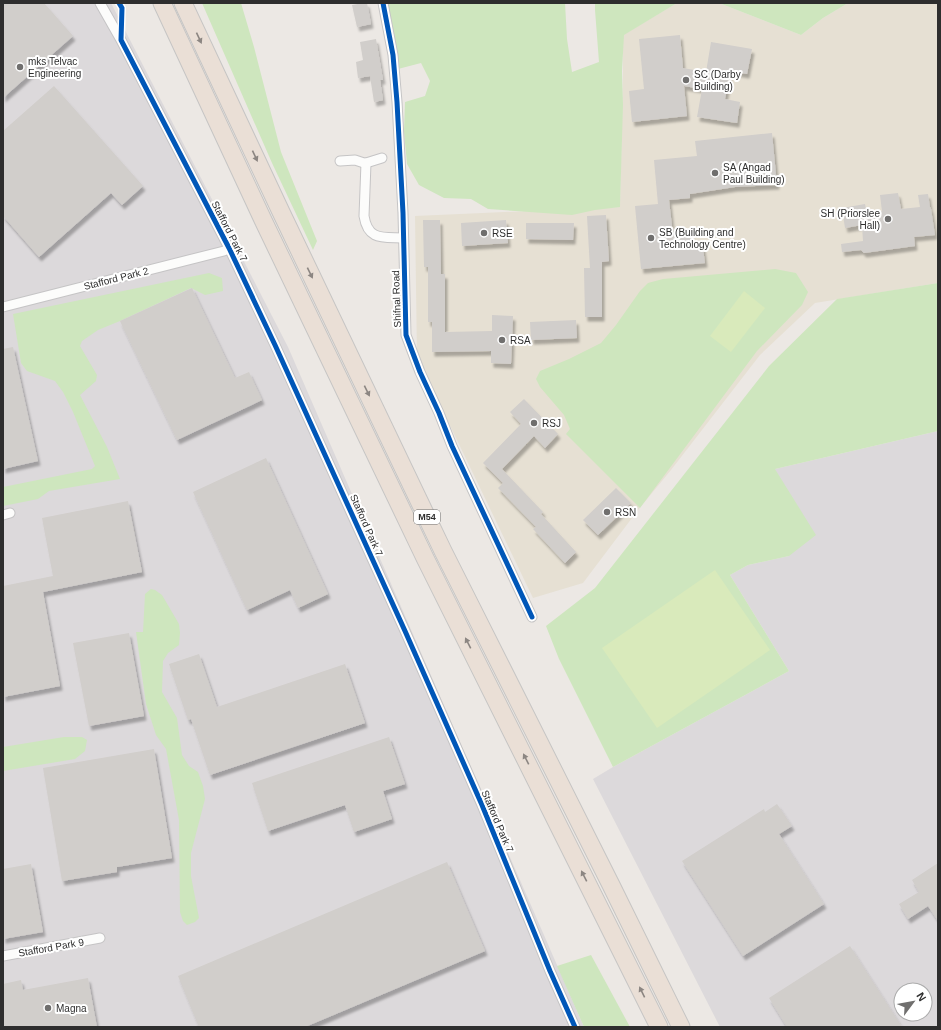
<svg xmlns="http://www.w3.org/2000/svg" width="941" height="1030" font-family="Arial,sans-serif">
<style>
.industrial{fill:#dcd9db;fill-rule:evenodd}
.education{fill:#e6e0d3}
.green{fill:#cee6be}
.pitch{fill:#d9eabb}
.building{fill:#d1cecb;filter:url(#shadow)}
.lines{fill:none;stroke-linecap:round;stroke-linejoin:round}
.street-casing{stroke:#c5c4c5;stroke-width:11}
.highway-casing{stroke:#c6c5c4;stroke-width:19}
.street{stroke:#fcfcfb;stroke-width:9}
.highway{stroke:#eadfd6;stroke-width:17}
.cycleway-casing{stroke:#fff;stroke-width:8}
.cycleway{stroke:#0057b8;stroke-width:5}
.oneway{fill:#8c8682}
.poi-dot{fill:#706f6e;stroke:#fff;stroke-width:1.5}
.labels{text-anchor:middle;stroke-width:4;stroke-linejoin:round;paint-order:stroke}
.shield{fill:#fff;stroke:#6d6d6d;stroke-width:1}
.shield-label{font-size:9px;font-weight:bold;fill:#2e2e2e}
.poi-label{font-size:10px;fill:#2e2e2e;stroke:#fff;text-anchor:start}
.street-label{font-size:10px;fill:#2e2e2e;stroke:#fff}
</style>
<defs>
<filter id="shadow"><feDropShadow dx="2.5" dy="4.5" stdDeviation="1" flood-color="#0004"/></filter>
</defs>
<rect width="100%" height="100%" fill="#ece8e4"/>
<g class="industrial">
<polygon points="3,3 111,3 288,347 584,1027 3,1027"/>
<path d="M938,431v596h-218l-127,-248 20,-12 176,-96 -59,-96 18,-10 41,-9 -14,-87zM901,990h24v24h-24z"/>
</g>
<polygon class="education" points="677,3 719,3 801,35 823,18 848,3 938,3 938,283 815,303 760,355 671,470 638,510 583,583 533,598 417,357 415,216 620,207 623,81 623,35"/>
<g class="green">
<polygon points="202,3 241,3 254,47 281,152 317,241 313,250 272,163"/>
<polygon points="386,3 565,3 567,39 572,72 599,62 595,10 595,3 677,3 624,35 622,71 623,105 620,207 595,210 572,215 488,209 471,199 444,198 419,185 407,164 404,132 405,102 425,96 430,81 421,63 398,69"/>
<polygon points="719,3 848,3 823,18 801,35"/>
<polygon points="775,269 796,273 808,292 802,305 757,351 640,508 566,434 570,429 564,415 540,387 536,379 540,371 569,359 601,343 616,325 640,291 648,283 663,279"/>
<polygon points="209,273 222,278 223,291 205,295 191,288 120,321 98,330 82,341 80,346 97,375 96,381 80,395 107,447 120,479 49,491 38,499 3,506 3,487 92,469 95,466 73,412 63,392 55,381 27,371 21,363 13,314"/>
<polygon points="938,283 938,431 775,469 816,535 789,556 748,565 730,575 789,671 613,767 559,659 546,626 595,588 769,366 837,299"/>
<polygon points="151,589 155,590 162,595 179,624 180,633 179,645 168,653 163,661 162,692 177,718 182,755 189,766 198,772 203,786 205,799 191,853 191,876 199,918 195,922 187,925 183,921 180,912 179,820 166,749 156,735 146,704 136,632 143,632 145,594"/>
<polygon points="64,737 82,737 87,740 85,751 75,759 3,771 3,747"/>
<polygon points="591,955 630,1027 584,1027 557,966"/>
</g>
<g class="pitch">
<polygon points="744,291 765,308 731,352 710,336"/>
<polygon points="715,570 770,650 657,728 602,648"/>
</g>
<g class="building">
<polygon points="3,3 44,3 73,36 3,98"/>
<polygon points="363,3 367,3 371,24 357,27 352,5"/>
<polygon points="680,35 683,68 706,72 711,42 752,49 747,74 730,71 725,99 740,102 737,123 697,117 702,89 684,86 687,116 632,122 629,91 644,89 639,39"/>
<polygon points="376,39 383,80 380,80 383,100 374,102 370,76 358,78 356,62 363,60 360,42"/>
<polygon points="54,86 143,186 122,205 111,193 39,257 3,216 3,131"/>
<polygon points="772,133 777,185 735,187 690,194 690,198 669,200 673,235 691,233 692,242 702,241 705,263 641,269 635,206 658,204 654,160 697,156 695,141"/>
<polygon points="898,193 901,209 920,207 918,195 928,194 930,207 931,209 935,235 914,237 915,246 864,253 861,250 842,252 841,244 863,241 862,225 845,228 842,208 865,204 867,214 882,211 880,195"/>
<polygon points="606,215 609,261 602,262 602,317 585,317 584,268 590,268 587,216"/>
<polygon points="423,220 440,220 441,274 445,274 445,332 492,331 492,315 513,316 511,364 491,363 491,351 432,352 432,322 428,322 428,267 424,267"/>
<polygon points="506,220 508,243 462,246 461,223"/>
<polygon points="526,223 574,223 573,240 526,239"/>
<polygon points="192,288 235,378 249,372 262,400 177,440 120,321"/>
<polygon points="576,320 577,338 531,340 530,322"/>
<polygon points="13,347 38,461 3,469 3,349"/>
<polygon points="524,399 558,434 545,448 534,436 502,469 543,512 541,514 576,552 565,563 533,529 536,527 498,488 503,483 483,463 521,424 510,412"/>
<polygon points="266,458 328,594 298,608 290,590 247,610 193,492"/>
<polygon points="616,488 631,503 598,535 583,520"/>
<polygon points="128,501 142,572 43,592 60,686 3,697 3,586 53,576 42,518"/>
<polygon points="129,633 144,716 89,726 73,643"/>
<polygon points="199,654 217,707 345,664 365,723 210,775 191,719 188,720 169,664"/>
<polygon points="389,737 405,784 383,791 392,819 354,832 345,805 268,831 252,783"/>
<polygon points="154,749 172,858 117,867 117,872 62,881 43,768"/>
<polygon points="777,804 792,826 779,834 824,904 743,956 682,861 764,809 765,812"/>
<polygon points="447,862 485,951 305,1027 199,1027 178,976"/>
<polygon points="938,863 938,921 928,906 908,919 899,904 919,892 912,880"/>
<polygon points="31,864 43,932 3,939 3,869"/>
<polygon points="850,946 902,1027 787,1027 769,998"/>
<polygon points="88,978 97,1027 3,1027 3,984 21,980 23,990"/>
</g>
<g class="lines">
<g class="street-casing">
<g id="street">
<polyline points="100,3 121,40 229,248 275,345 405,631 482,805 550,971 575,1027"/>
<polyline points="383,3 393,55 397,102 403,213 406,335 420,372 439,413 452,446 532,617"/>
<polyline points="340,161 355,160 364,163 366,163 382,158"/>
<path d="M366,163l-2,53c4,25 19,21 39,22"/>
<polyline points="3,307 224,251 229,248"/>
<polyline points="3,515 10,513"/>
<polyline points="3,956 100,938"/>
</g>
</g>
<g class="highway-casing">
<g id="highway">
<polyline points="162,3 263,220 425,558 659,1027"/>
<polyline points="183,3 281,212 443,551 611,885 681,1027"/>
</g>
</g>
<use href="#street" class="street"/>
<use href="#highway" class="highway"/>
<g class="cycleway-casing">
<g id="cycleway">
<polyline points="119,3 122,8 121,40 229,248 275,345 405,631 482,805 550,971 575,1027"/>
<polyline points="383,3 393,55 397,102 403,213 406,335 420,372 439,413 452,446 532,617"/>
</g>
</g>
<use href="#cycleway" class="cycleway"/>
</g>
<defs><path id="oneway-solid" d="M-6-.8H1V-3.2L6.5 0L1 3.2V.8H-6Z"/></defs>
<g class="oneway">
<use href="#oneway-solid" transform="translate(199 38) rotate(65)"/>
<use href="#oneway-solid" transform="translate(255 156) rotate(65)"/>
<use href="#oneway-solid" transform="translate(310 273) rotate(64)"/>
<use href="#oneway-solid" transform="translate(367 391) rotate(64)"/>
<use href="#oneway-solid" transform="translate(468 643) rotate(-117)"/>
<use href="#oneway-solid" transform="translate(526 759) rotate(-117)"/>
<use href="#oneway-solid" transform="translate(584 876) rotate(-117)"/>
<use href="#oneway-solid" transform="translate(642 992) rotate(-116)"/>
</g>
<g class="poi-dot">
<circle cx="20" cy="67" r="4"/>
<circle cx="686" cy="80" r="4"/>
<circle cx="715" cy="173" r="4"/>
<circle cx="888" cy="219" r="4"/>
<circle cx="484" cy="233" r="4"/>
<circle cx="651" cy="238" r="4"/>
<circle cx="502" cy="340" r="4"/>
<circle cx="534" cy="423" r="4"/>
<circle cx="607" cy="512" r="4"/>
<circle cx="48" cy="1008" r="4"/>
</g>
<g class="labels">
<rect class="shield" x="414" y="510" width="26" height="14" rx="3"/>
<g class="shield-label">
<text x="427" y="520">M54</text>
</g>
<g class="poi-label">
<text x="28" y="65">mks Telvac<tspan x="28" dy="12">Engineering</tspan></text>
<text x="694" y="78">SC (Darby<tspan x="694" dy="12">Building)</tspan></text>
<text x="723" y="171">SA (Angad<tspan x="723" dy="12">Paul Building)</tspan></text>
<text x="880" y="217" text-anchor="end">SH (Priorslee<tspan x="880" dy="12">Hall)</tspan></text>
<text x="659" y="236">SB (Building and<tspan x="659" dy="12">Technology Centre)</tspan></text>
<text x="492" y="237">RSE</text>
<text x="510" y="344">RSA</text>
<text x="542" y="427">RSJ</text>
<text x="615" y="516">RSN</text>
<text x="56" y="1012">Magna</text>
</g>
<g class="street-label">
<text transform="translate(230 231) rotate(63)" y="4">Stafford Park 7</text>
<text transform="translate(116 278) rotate(-14)" y="4">Stafford Park 2</text>
<text transform="translate(396 299) rotate(-92)" y="4">Shifnal Road</text>
<text transform="translate(367 525) rotate(66)" y="4">Stafford Park 7</text>
<text transform="translate(498 821) rotate(67)" y="4">Stafford Park 7</text>
<text transform="translate(51 947) rotate(-10)" y="4">Stafford Park 9</text>
</g>
</g>
<rect width="941" height="1030" fill="none" stroke="#2e2e2e" stroke-width="8"/>
<g transform="translate(913 1002) rotate(58)"><circle r="19" fill="#ffffff" stroke="#ababab"/>
<path d="M0-3L7 15L0 10L-7 15Z" fill="#706f6e"/>
<text y="-6" font-size="11" font-weight="bold" text-anchor="middle" fill="#2e2e2e">N</text>
</g>
</svg>
